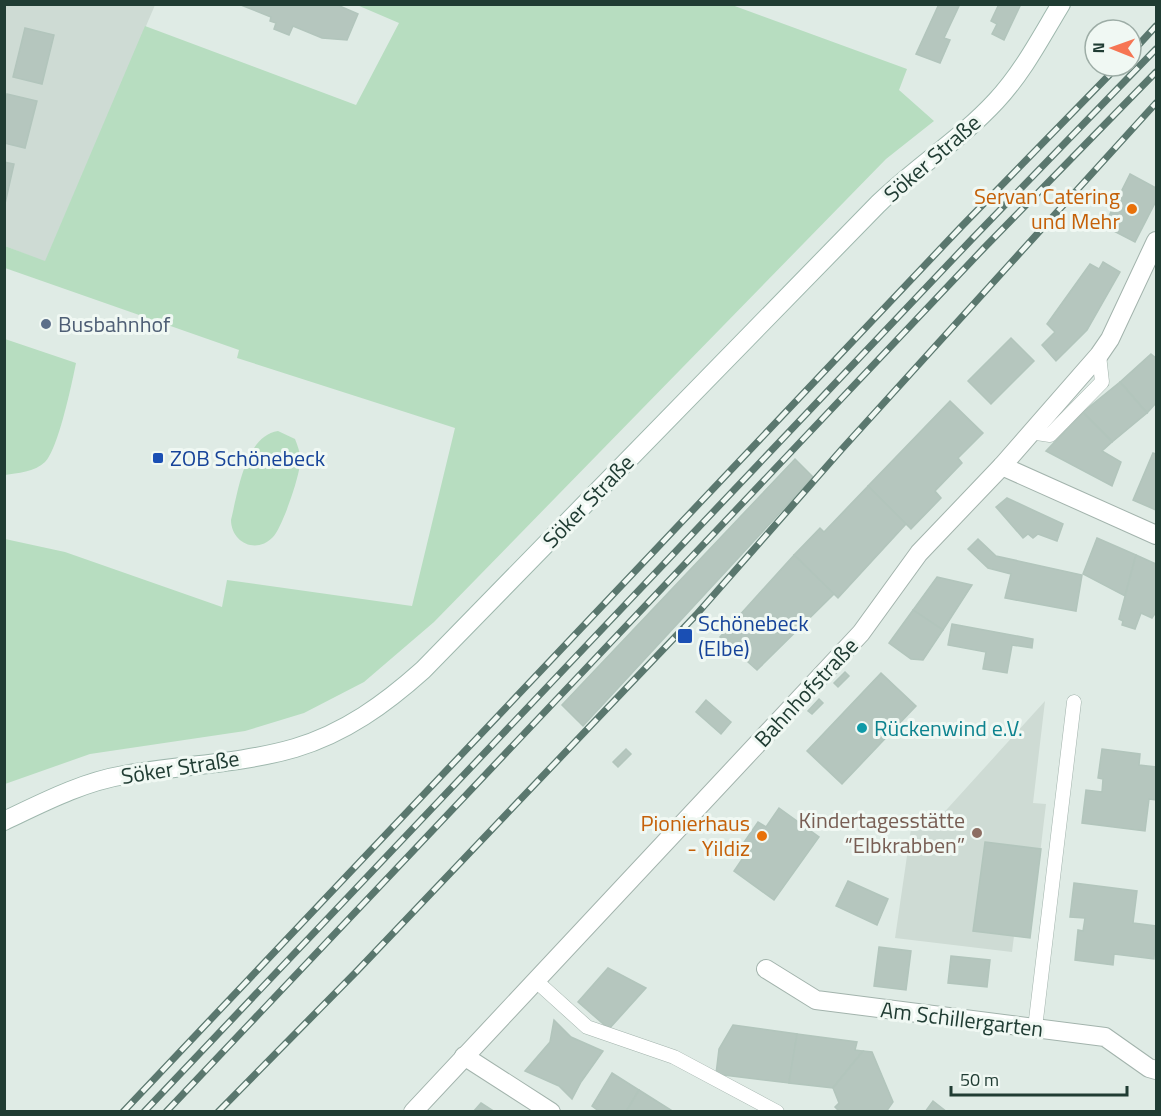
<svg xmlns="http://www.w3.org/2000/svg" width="1161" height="1116" font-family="'Titillium Web',sans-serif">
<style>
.built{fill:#cedbd4}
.green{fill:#b7ddc0}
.building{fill:#b5c6be;stroke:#b2c5bc;stroke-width:1.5}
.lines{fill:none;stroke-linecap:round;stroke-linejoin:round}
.lane-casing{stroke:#a2b3ac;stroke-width:15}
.street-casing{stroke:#a2b3ac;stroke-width:20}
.secondary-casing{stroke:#9eb7ad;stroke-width:20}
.lane{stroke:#fff;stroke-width:14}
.street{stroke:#fff;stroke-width:18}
.secondary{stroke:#fff;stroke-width:18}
.rail-casing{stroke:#5a776e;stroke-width:7}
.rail{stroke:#f0f8f3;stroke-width:4.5;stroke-dasharray:14;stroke-linecap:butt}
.food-dot{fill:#e8710a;stroke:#f0f8f3;stroke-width:2}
.service-dot{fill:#5c6f8a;stroke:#f0f8f3;stroke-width:2}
.transit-dot{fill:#1a4fb4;stroke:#f0f8f3;stroke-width:2}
.culture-dot{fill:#0f9aa8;stroke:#f0f8f3;stroke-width:2}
.education-dot{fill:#8d6e63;stroke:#f0f8f3;stroke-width:2}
.labels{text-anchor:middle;stroke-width:6;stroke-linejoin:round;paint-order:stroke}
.street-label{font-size:22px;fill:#203c33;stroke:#f0f8f3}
.food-label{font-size:22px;fill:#c56008;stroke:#f0f8f3;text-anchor:end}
.service-label{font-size:22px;fill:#4e5e75;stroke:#f0f8f3;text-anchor:start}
.transit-label{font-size:22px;fill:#164399;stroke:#f0f8f3;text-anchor:start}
.culture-label{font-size:22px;fill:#0d838f;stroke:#f0f8f3;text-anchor:start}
.education-label{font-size:22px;fill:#785e54;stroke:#f0f8f3;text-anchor:end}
</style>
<rect width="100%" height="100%" fill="#dfebe5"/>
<g class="built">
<polygon points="4,5 155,5 45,262 5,246"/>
<polygon points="1045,701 1033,803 1046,804 1030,938 1014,936 1012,952 895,938 913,815 939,818"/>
</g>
<g class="green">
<polygon points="357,5 732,5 907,69 899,90 934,121 886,159 434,622 364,682 304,713 245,731 90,754 5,784 5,539 65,552 222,607 227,580 412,606 455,428 237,358 239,350 5,268 5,246 45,261 145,26 356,105 399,23"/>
<path d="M5,339l71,24c-4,20 -18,87 -31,99 -10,10 -28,11 -40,13z"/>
<path d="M278,431l17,8c3,8 6,15 5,23 0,14 -18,66 -27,75 -17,18 -42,5 -42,-17 7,-28 14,-84 47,-89z"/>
</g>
<g class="building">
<polygon points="335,4 358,14 347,40 322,38 293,26 289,35 274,29 276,23 270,21 271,17 241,5"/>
<polygon points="939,4 960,4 944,38 950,40 940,63 916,54"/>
<polygon points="999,4 1021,4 1004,40 992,34 997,24 991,21"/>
<polygon points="25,28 54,35 42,84 13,77"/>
<polygon points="7,94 37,101 25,148 4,143 4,106"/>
<polygon points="4,162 14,164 4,208"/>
<polygon points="1130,174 1156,188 1156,201 1135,242 1104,226"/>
<polygon points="1103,262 1120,272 1087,330 1056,361 1042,345 1055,332 1047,324 1090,264 1099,269"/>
<polygon points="1011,338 1034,361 991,404 968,381"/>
<polygon points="1151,354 1156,358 1156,403 1147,413 1120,382"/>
<polygon points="1120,382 1147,413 1112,442 1083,412"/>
<polygon points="950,401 983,433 958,458 962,463 935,491 941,498 911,529 868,486"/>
<polygon points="1083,412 1112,442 1102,451 1121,462 1112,486 1046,451"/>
<polygon points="1153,453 1156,454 1156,510 1133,500"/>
<polygon points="795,459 813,477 583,726 562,705"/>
<polygon points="868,486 906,524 838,598 794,555 820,528 824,532"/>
<polygon points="1007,498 1063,524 1057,541 1038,534 1033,538 1028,534 1023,538 996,507"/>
<polygon points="1097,538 1136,555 1125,596 1083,574"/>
<polygon points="978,539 996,556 1082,575 1076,611 1005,598 1011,574 988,568 968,549"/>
<polygon points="794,555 834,594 757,670 720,637"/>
<polygon points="1136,555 1156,564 1156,612 1152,618 1141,613 1135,629 1122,625 1123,621 1119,619"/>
<polygon points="937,577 972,585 943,630 913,610"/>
<polygon points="913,610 943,630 923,660 911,659 889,643"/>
<polygon points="952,624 1033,639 1032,648 1012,645 1007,673 983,669 986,652 948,645"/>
<polygon points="845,672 849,676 838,687 834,683"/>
<polygon points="881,673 916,706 842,784 807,751"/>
<polygon points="819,699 823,703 812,714 808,711"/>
<polygon points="706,700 731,722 721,734 696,712"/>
<polygon points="626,749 631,754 618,767 613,762"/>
<polygon points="1102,749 1140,754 1139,765 1156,767 1156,800 1149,799 1145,831 1082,823 1086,790 1102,792 1103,779 1098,778"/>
<polygon points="779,808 819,837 774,900 734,871 747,852 740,848 758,822 766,827"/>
<polygon points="985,842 1041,849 1030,938 973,931"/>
<polygon points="848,881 888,899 877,925 836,906"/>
<polygon points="1074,883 1137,891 1133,923 1156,926 1154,959 1114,954 1113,965 1075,960 1078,930 1083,931 1085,918 1070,917"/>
<polygon points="879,947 911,951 906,990 874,986"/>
<polygon points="951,956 990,960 987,987 948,983"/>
<polygon points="608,968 646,988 609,1029 578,1002"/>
<polygon points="554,1020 571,1037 603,1051 581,1082 572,1099 559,1086 525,1071 550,1042"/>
<polygon points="733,1025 797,1034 789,1083 716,1074 719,1049"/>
<polygon points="797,1034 857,1042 855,1050 863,1051 833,1088 789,1083"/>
<polygon points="863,1051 872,1052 893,1102 886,1112 840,1112 835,1107 839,1103 833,1088"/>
<polygon points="612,1073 639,1090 626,1112 600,1112 592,1106"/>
<polygon points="639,1090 674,1112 626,1112"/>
<polygon points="933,1101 947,1112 925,1112"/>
<polygon points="481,1103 495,1112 473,1112"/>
</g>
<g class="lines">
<g class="lane-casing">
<g id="lane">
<polyline points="1030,432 1050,435 1102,382 1099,355"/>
<polyline points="535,980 587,1027 674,1057 777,1112"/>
<polyline points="1035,1028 1074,702"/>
</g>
</g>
<g class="street-casing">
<g id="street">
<polyline points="1002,466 1156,535"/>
<polyline points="766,969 816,1000 1105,1037 1149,1068 1156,1070"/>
<polyline points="464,1056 551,1112"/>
<polyline points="413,1112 861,633 919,553 1002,466 1099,355 1110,339 1156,241"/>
</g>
</g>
<g class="secondary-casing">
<path id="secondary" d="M4,821c38,-18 78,-39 120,-46 56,-10 116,-11 171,-27 50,-15 90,-44 128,-78l455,-466c38,-37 83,-65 118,-103 27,-29 45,-64 65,-97"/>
</g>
<use href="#lane" class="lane"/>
<use href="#street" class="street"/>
<use href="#secondary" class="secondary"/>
<g class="rail-casing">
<g id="rail">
<polyline points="1131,53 1156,26"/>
<polyline points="123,1112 961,227 1118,66"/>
<polyline points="144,1112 973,238 1156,49"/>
<polyline points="166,1112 984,248 1156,72"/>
<polyline points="218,1112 357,971 696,615 842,449 1156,103"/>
</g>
</g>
<use href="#rail" class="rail"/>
</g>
<g class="food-dot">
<circle cx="1132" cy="209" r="6"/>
<circle cx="762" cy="836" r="6"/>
</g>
<circle class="service-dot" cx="46" cy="324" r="6"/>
<g class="transit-dot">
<rect x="152" y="452" width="12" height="12" rx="3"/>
<rect x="677" y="628" width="16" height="16" rx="3"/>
</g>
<circle class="culture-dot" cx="862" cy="728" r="6"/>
<circle class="education-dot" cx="977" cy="833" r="6"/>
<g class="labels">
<g class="street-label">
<text transform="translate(932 158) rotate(-41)" y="8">Söker Straße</text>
<text transform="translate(588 501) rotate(-46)" y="8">Söker Straße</text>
<text transform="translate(806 692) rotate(-47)" y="8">Bahnhofstraße</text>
<text transform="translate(180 767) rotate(-9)" y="8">Söker Straße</text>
<text transform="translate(962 1019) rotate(7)" y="8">Am Schillergarten</text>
</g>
<g class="food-label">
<text x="1120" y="204">Servan Catering<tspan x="1120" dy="25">und Mehr</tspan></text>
<text x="750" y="831">Pionierhaus<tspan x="750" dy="25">- Yildiz</tspan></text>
</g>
<g class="service-label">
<text x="58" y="332">Busbahnhof</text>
</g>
<g class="transit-label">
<text x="170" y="466">ZOB Schönebeck</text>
<text x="698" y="631">Schönebeck<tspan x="698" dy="25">(Elbe)</tspan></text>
</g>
<g class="culture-label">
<text x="874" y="736">Rückenwind e.V.</text>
</g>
<g class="education-label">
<text x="965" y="828">Kindertagesstätte<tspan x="965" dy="25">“Elbkrabben”</tspan></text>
</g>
</g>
<rect width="1161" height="1116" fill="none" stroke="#203c33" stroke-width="12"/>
<g transform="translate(1113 48) rotate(271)"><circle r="28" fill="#f0f8f3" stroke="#9dada6" stroke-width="1.5"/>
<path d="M0-4.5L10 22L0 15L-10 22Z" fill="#f67553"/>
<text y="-9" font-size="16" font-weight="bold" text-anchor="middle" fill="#203c33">N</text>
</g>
<path d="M951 1086v9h176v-9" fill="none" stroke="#203c33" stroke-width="3"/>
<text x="960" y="1086" font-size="18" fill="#203c33" stroke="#f0f8f3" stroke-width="4.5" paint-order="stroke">50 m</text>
</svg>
